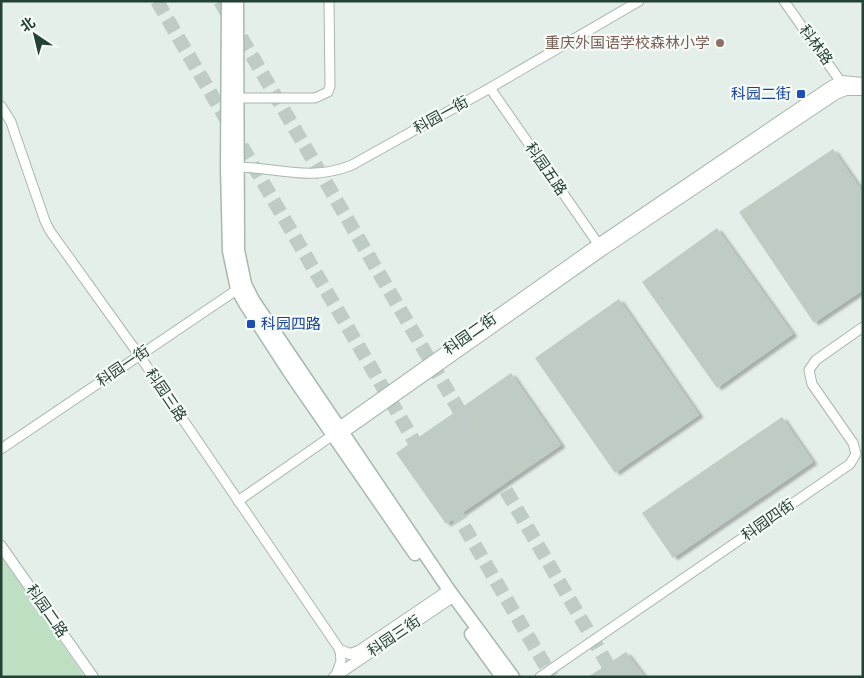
<svg xmlns="http://www.w3.org/2000/svg" width="864" height="678" font-family="'Source Sans 3','Noto Sans SC',sans-serif">
<style>
.green{fill:#bfdfc2}
.building{fill:#beccc4;filter:url(#shadow)}
.lines{fill:none;stroke-linecap:round;stroke-linejoin:round}
.trunk-tunnel{stroke:#beccc5;stroke-width:14;stroke-dasharray:14 7;stroke-linecap:butt}
.minor-casing{stroke:#a7b7af;stroke-width:11}
.tertiary-casing{stroke:#a7b7af;stroke-width:12}
.secondary-casing{stroke:#a4baaf;stroke-width:15}
.minor{stroke:#fff;stroke-width:9}
.tertiary{stroke:#fff;stroke-width:10}
.secondary{stroke:#fff;stroke-width:12}
.education-dot{fill:#8d6e63;stroke:#f6fbf8;stroke-width:2}
.transit-dot{fill:#1a4fb4;stroke:#f6fbf8;stroke-width:2}
.labels{text-anchor:middle;stroke-width:4.5;stroke-linejoin:round;paint-order:stroke}
.education-label{font-size:15px;fill:#785e54;stroke:#f6fbf8;text-anchor:end}
.street-label{font-size:15px;fill:#244135;stroke:#f6fbf8}
.transit-label{font-size:15px;fill:#164399;stroke:#f6fbf8;text-anchor:end}
</style>
<defs>
<filter id="shadow"><feDropShadow dx="4.5" dy="2.5" stdDeviation="1" flood-color="#0004"/></filter>
</defs>
<rect width="100%" height="100%" fill="#e5efe9"/>
<polygon class="green" points="1,556 85,677 1,677"/>
<g class="building">
<polygon points="833,149 863,192 863,290 814,323 739,212"/>
<polygon points="717,228 793,334 717,388 642,282"/>
<polygon points="619,299 699,415 615,473 535,358"/>
<polygon points="511,373 561,445 446,524 396,453"/>
<polygon points="782,417 813,462 673,558 642,513"/>
<polygon points="626,652 645,677 588,677"/>
</g>
<g class="lines">
<g class="trunk-tunnel">
<polyline points="157,1 552,677"/>
<polyline points="220,1 615,677"/>
</g>
<g class="minor-casing">
<g id="minor">
<polyline points="784,1 843,85"/>
<polyline points="490,88 601,248"/>
<polyline points="237,98 315,98 328,92 330,86 329,1"/>
<polyline points="1,106 11,122 16,137 45,221 50,231 139,355 340,650 341,661 336,675"/>
<path d="M232,167c44,-1 75,16 120,-2l138,-77 149,-87"/>
<polyline points="1,449 241,287"/>
<polyline points="238,501 333,435"/>
<polyline points="540,677 850,464 856,454 853,443 812,384 809,370 816,360 863,327"/>
</g>
</g>
<g class="tertiary-casing">
<g id="tertiary">
<polyline points="335,433 339,427 598,244 830,87 841,81 863,83"/>
<polyline points="337,434 343,433 603,250 836,94 846,90 863,90"/>
<polyline points="1,546 93,677"/>
<polyline points="340,650 350,654 359,651 449,590"/>
<polyline points="334,677 454,596"/>
</g>
</g>
<g class="secondary-casing">
<g id="secondary">
<polyline points="228,1 227,167 229,251 237,289 246,305 290,373 415,554"/>
<polyline points="237,1 238,250 245,284 253,300 449,590 513,677"/>
<polyline points="471,634 502,677"/>
</g>
</g>
<use href="#minor" class="minor"/>
<use href="#tertiary" class="tertiary"/>
<use href="#secondary" class="secondary"/>
</g>
<circle class="education-dot" cx="720" cy="43" r="5"/>
<g class="transit-dot">
<rect x="796" y="89" width="10" height="10" rx="2.5"/>
<rect x="246" y="319" width="10" height="10" rx="2.5"/>
</g>
<g class="labels">
<g class="education-label">
<text x="710" y="48">重庆外国语学校森林小学</text>
</g>
<g class="street-label">
<text transform="translate(816 45) rotate(54)" y="5">科林路</text>
<text transform="translate(441 115) rotate(-29)" y="5">科园一街</text>
<text transform="translate(546 169) rotate(55)" y="5">科园五路</text>
<text transform="translate(470 334) rotate(-35)" y="5">科园二街</text>
<text transform="translate(123 366) rotate(-34)" y="5">科园一街</text>
<text transform="translate(166 395) rotate(56)" y="5">科园三路</text>
<text transform="translate(768 520) rotate(-35)" y="5">科园四街</text>
<text transform="translate(47 611) rotate(55)" y="5">科园二路</text>
<text transform="translate(394 636) rotate(-34)" y="5">科园三街</text>
</g>
<g class="transit-label">
<text x="791" y="99">科园二街</text>
<text x="261" y="329" text-anchor="start">科园四路</text>
</g>
</g>
<rect width="864" height="678" fill="none" stroke="#244135" stroke-width="5"/>
<g transform="translate(35 35) rotate(325)" stroke="#f6fbf8" stroke-width="4" paint-order="stroke">
<path d="M0-4L9 19L0 12L-9 19Z" fill="#244135"/>
<text y="-8" font-size="14" font-weight="bold" text-anchor="middle" fill="#244135">北</text>
</g>
</svg>
